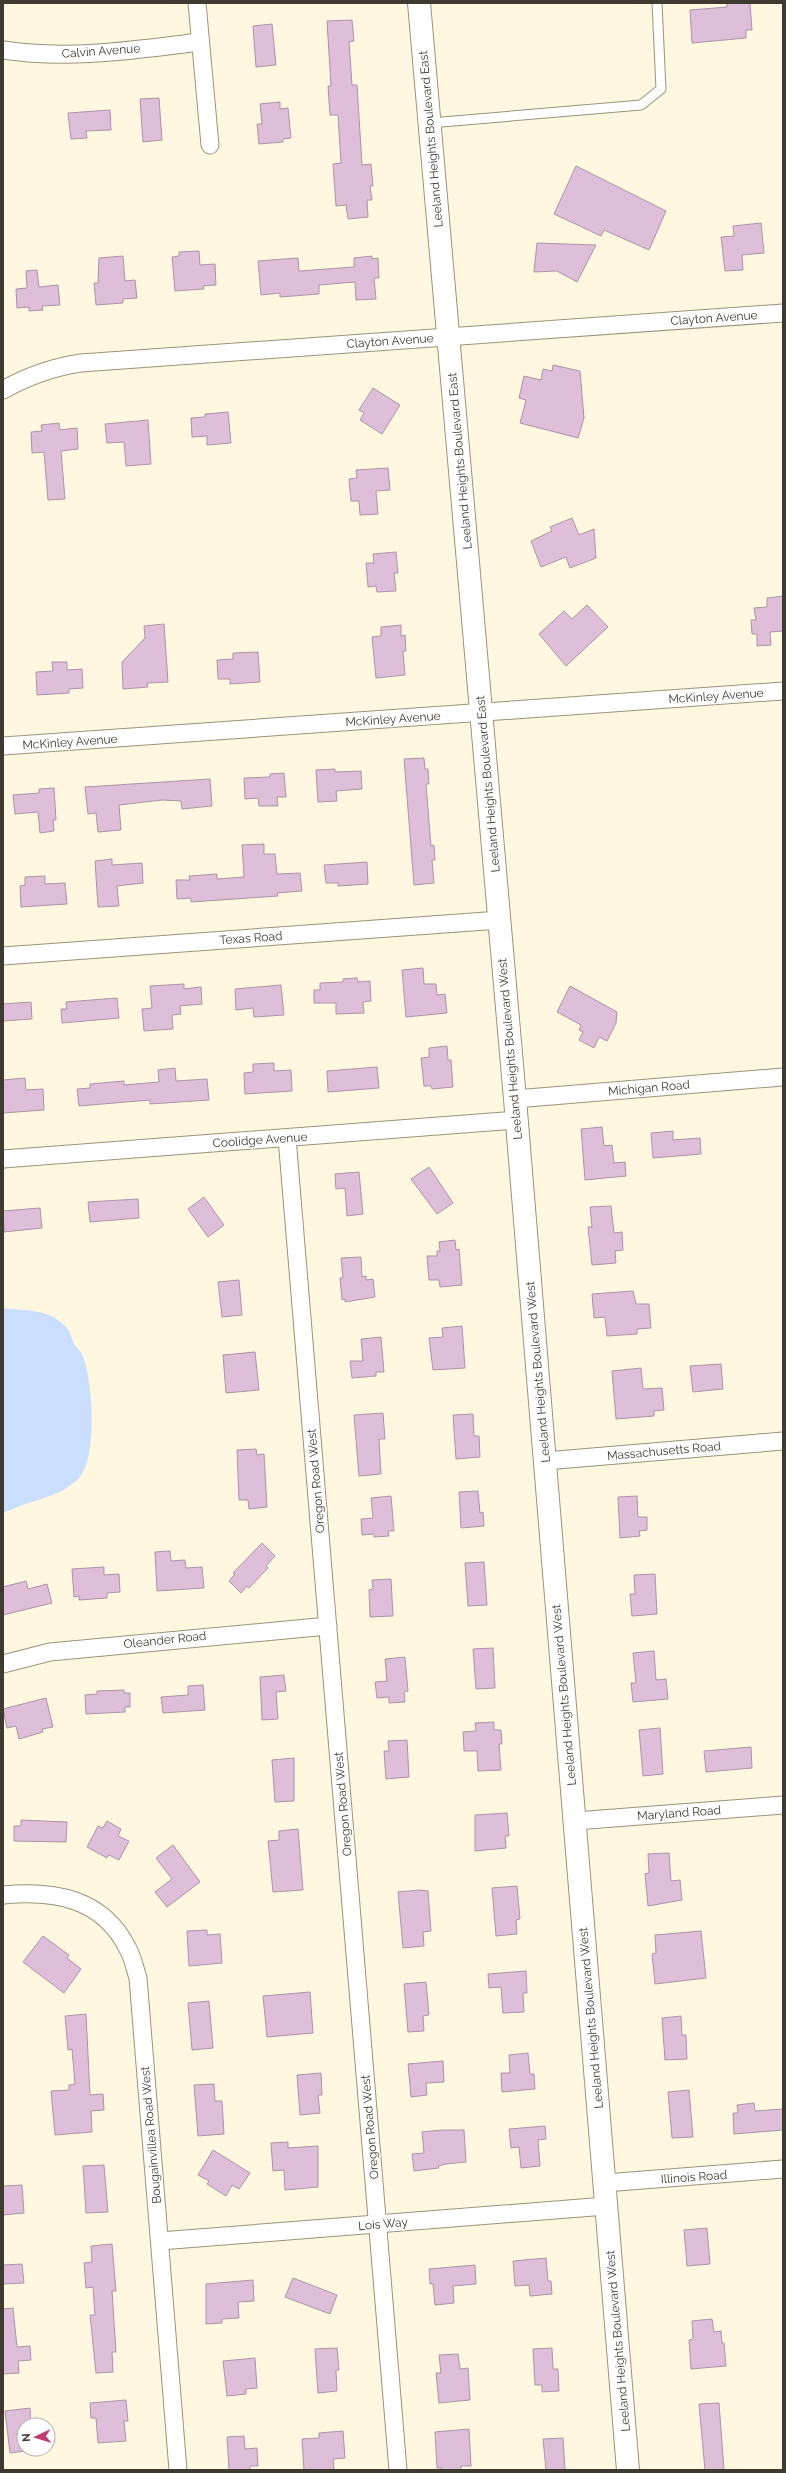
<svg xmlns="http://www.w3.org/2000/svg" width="786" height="2473" font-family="Raleway,sans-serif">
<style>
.water{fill:#cadeff}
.building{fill:#debed8;stroke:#ac94a7}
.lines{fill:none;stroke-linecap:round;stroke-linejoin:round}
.service-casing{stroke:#9c9379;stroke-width:11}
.minor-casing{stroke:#9c9379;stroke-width:19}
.secondary-casing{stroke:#9c9379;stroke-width:24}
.service{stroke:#fff;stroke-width:9}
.minor{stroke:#fff;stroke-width:17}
.secondary{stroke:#fff;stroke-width:22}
.labels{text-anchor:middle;stroke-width:3;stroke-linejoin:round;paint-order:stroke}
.street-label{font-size:12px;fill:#3f3a2f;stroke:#fff}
</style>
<rect width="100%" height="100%" fill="#fff7e0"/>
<path class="water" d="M3,1308c23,3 44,0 62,18 6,6 6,12 10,19 1,3 5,5 7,9 11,24 16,104 -3,124 -17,17 -37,20 -59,28 -6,2 -11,5 -17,7z"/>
<g class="building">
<polygon points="727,3 750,3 752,30 746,30 746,38 692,43 690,10 727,7"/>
<polygon points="352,20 354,41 349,42 352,85 357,85 362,165 371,164 373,186 370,186 372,200 367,200 368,217 348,219 346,205 336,206 333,164 341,163 338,115 330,115 328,86 331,86 327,21"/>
<polygon points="272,24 276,65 256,67 253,26"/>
<polygon points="159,98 162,140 143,142 140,99"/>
<polygon points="280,102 280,109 288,108 291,138 283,139 283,142 259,144 257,124 262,124 260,104"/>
<polygon points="110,110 111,130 86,131 87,138 71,139 68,113"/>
<polygon points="576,166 666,211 649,250 604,230 601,236 554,214"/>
<polygon points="761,223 764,253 742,255 743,270 725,271 721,237 734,236 733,226"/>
<polygon points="537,243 596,245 577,282 557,271 534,272"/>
<polygon points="199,251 200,265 215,264 216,285 203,286 204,289 175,291 172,257 179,256 179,252"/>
<polygon points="123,256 125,281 135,280 137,298 123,299 123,303 96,305 94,283 98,283 99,258"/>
<polygon points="372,256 372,259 378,258 379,278 374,278 376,299 356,300 355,282 319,285 319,294 280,297 280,293 261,295 258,261 298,258 299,271 354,267 354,258"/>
<polygon points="37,270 39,287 58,285 60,305 42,306 43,310 29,311 29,307 17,308 16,289 27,288 26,271"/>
<polygon points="553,365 580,371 584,418 578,438 520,423 526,400 519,398 524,376 541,380 543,369 552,371"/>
<polygon points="373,388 400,405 382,434 360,420 364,413 359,410"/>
<polygon points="228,412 231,443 207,445 207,436 192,437 191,418 205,417 205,414"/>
<polygon points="148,420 151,464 126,466 124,442 107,443 105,424"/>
<polygon points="59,423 60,430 77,428 78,449 61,451 65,499 48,500 44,452 32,453 31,432 42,431 41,425"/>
<polygon points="388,468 390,490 376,491 378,514 360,515 359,501 351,501 349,479 357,478 356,470"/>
<polygon points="572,518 579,535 594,529 596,558 570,568 566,557 541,567 531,541 552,531 550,527"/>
<polygon points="396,552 398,573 394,573 396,591 377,592 376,586 368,587 366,563 374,563 373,554"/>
<polygon points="783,596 783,631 770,632 771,645 757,646 757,634 752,634 751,620 756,620 754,608 767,607 767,598"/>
<polygon points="587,605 608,627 566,666 539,634 564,611 572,619"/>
<polygon points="164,624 168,682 147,683 148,687 123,689 122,662 145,638 144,626"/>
<polygon points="401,625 401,636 405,635 406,651 403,651 405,675 376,678 372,637 381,636 381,627"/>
<polygon points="258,652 260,682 230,684 230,679 218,679 217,660 233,659 233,653"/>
<polygon points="52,662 67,662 67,670 82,669 83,688 69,689 69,693 37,695 36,672 53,671"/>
<polygon points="424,758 425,769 428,769 429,784 426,784 431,846 434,845 435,860 432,860 434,883 414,885 404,759"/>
<polygon points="335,769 335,772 361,771 362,789 336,791 337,801 318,802 316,770"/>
<polygon points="284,773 286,797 277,797 278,806 259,806 258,798 245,799 244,778 270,777 270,774"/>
<polygon points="210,779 212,806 182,809 181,801 162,800 119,805 121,830 98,832 96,813 88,814 85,787"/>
<polygon points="54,788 56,820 53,820 54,831 40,833 38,812 15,814 13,795 39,793 39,789"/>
<polygon points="264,844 264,854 275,854 277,874 300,873 302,891 277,893 278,896 191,902 191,898 177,899 176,880 190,880 189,876 217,874 217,879 244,877 242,845"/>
<polygon points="112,859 112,865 142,863 143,883 117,886 119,906 98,907 95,861"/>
<polygon points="367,862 368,884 338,886 338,883 326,883 324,865"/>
<polygon points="45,876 45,884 65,883 67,904 21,907 20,886 25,885 25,877"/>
<polygon points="423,968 424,984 436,984 437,995 445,994 447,1013 406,1017 402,970"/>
<polygon points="357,978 358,982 370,981 371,1001 363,1002 364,1013 336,1014 336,1003 314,1003 314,990 320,990 320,983 343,982 343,979"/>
<polygon points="184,984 184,989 201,987 202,1004 180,1006 181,1014 172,1015 173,1029 144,1031 142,1009 152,1008 150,986"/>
<polygon points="281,985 284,1015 254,1017 253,1008 236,1010 235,989"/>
<polygon points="570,986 617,1012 616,1023 607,1041 599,1037 594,1048 579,1040 583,1032 579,1030 581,1025 557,1012"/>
<polygon points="117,998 119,1018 62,1023 61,1009 67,1009 66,1002"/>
<polygon points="31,1002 32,1019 3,1021 3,1004"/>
<polygon points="447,1046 448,1060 451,1060 453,1087 432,1089 431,1086 424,1086 421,1058 429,1057 429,1048"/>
<polygon points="274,1063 274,1071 291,1070 292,1091 245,1094 244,1073 253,1072 253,1064"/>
<polygon points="377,1067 379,1088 328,1092 327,1071"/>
<polygon points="175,1068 176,1081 207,1079 209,1100 150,1104 150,1100 79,1106 77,1089 90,1088 90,1084 124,1081 124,1085 159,1082 158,1070"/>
<polygon points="25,1078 26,1090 43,1089 44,1110 3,1113 3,1080"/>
<polygon points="602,1127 604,1146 612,1145 614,1163 625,1162 626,1176 585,1180 581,1129"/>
<polygon points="673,1131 673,1140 700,1138 701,1154 653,1158 651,1133"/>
<polygon points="429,1167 453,1203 437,1214 411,1179"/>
<polygon points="359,1172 363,1214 347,1216 345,1188 336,1189 335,1174"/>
<polygon points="204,1197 224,1225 208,1237 188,1209"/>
<polygon points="138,1199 139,1218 90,1222 88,1202"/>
<polygon points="611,1206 614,1233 622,1232 623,1250 615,1251 616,1263 592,1265 588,1227 592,1227 590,1207"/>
<polygon points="40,1208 42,1228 4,1232 3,1211"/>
<polygon points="455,1240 456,1250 459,1249 462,1285 440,1287 439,1280 429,1280 427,1256 437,1256 437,1251 440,1251 439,1242"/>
<polygon points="361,1257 362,1277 366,1276 366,1280 373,1279 375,1297 345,1302 345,1299 342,1300 340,1278 343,1278 341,1258"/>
<polygon points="239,1280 242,1315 222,1317 218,1282"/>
<polygon points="633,1291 636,1304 649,1304 651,1328 637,1329 637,1334 607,1336 605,1317 594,1318 592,1294"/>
<polygon points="462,1326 465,1368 433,1370 429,1338 443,1337 442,1328"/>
<polygon points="381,1337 384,1372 376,1372 376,1376 352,1378 350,1361 363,1361 361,1339"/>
<polygon points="255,1352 259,1390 226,1393 223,1355"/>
<polygon points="721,1364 723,1389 693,1392 690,1366"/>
<polygon points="641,1368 643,1389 662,1388 664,1410 654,1411 654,1416 616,1419 612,1371"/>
<polygon points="383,1413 385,1439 379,1439 381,1474 359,1476 354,1415"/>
<polygon points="473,1414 474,1436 479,1436 480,1457 456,1459 453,1415"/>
<polygon points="256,1449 257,1455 264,1454 267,1507 249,1509 248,1500 239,1500 237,1450"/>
<polygon points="478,1491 480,1513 483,1512 484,1526 461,1528 459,1492"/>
<polygon points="391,1496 394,1531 388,1531 389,1536 374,1537 374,1534 362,1535 361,1519 373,1518 371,1498"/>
<polygon points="637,1496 638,1517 647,1517 647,1530 639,1531 640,1536 620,1538 618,1497"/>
<polygon points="262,1543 275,1556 266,1566 268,1568 249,1588 247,1586 241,1593 229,1581 235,1574 233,1573"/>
<polygon points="170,1551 171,1561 185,1560 186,1568 202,1567 204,1588 157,1591 155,1552"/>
<polygon points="484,1562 487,1605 468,1606 465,1563"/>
<polygon points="104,1567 104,1575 119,1574 120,1592 107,1593 107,1598 79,1600 79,1596 74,1597 72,1569"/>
<polygon points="655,1574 657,1614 632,1616 630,1594 635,1594 634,1575"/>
<polygon points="391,1579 393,1616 370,1617 369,1590 373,1589 372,1580"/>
<polygon points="26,1581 28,1589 47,1584 52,1603 3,1615 3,1587"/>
<polygon points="493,1648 495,1688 476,1689 473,1649"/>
<polygon points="654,1651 656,1680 666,1679 668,1699 633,1702 631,1683 636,1683 633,1653"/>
<polygon points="405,1657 408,1691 404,1692 405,1702 389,1703 389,1697 377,1698 375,1682 387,1681 385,1659"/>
<polygon points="284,1675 286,1691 276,1692 278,1719 262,1720 260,1677"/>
<polygon points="203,1685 205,1710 163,1713 161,1697 188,1695 188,1686"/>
<polygon points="124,1690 124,1693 130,1693 130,1707 125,1707 125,1712 86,1714 85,1695 97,1694 97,1691"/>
<polygon points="46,1698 53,1727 42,1729 43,1732 19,1739 16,1726 7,1728 3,1709"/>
<polygon points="494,1722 494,1730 501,1730 502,1744 499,1744 501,1770 478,1771 477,1751 464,1751 463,1732 476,1731 475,1723"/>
<polygon points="660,1728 663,1774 643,1776 639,1730"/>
<polygon points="407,1740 409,1777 386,1779 384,1751 389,1751 388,1741"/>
<polygon points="751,1747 752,1768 706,1772 704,1751"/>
<polygon points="294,1758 294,1801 275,1802 272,1760"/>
<polygon points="507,1813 509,1836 505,1836 506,1848 475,1851 475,1815"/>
<polygon points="21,1820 67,1822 66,1842 14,1841 14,1826 21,1826"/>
<polygon points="107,1821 121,1829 118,1836 129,1841 119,1860 109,1855 107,1858 87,1847 98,1826 103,1828"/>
<polygon points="298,1829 303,1890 273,1892 268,1841 279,1840 279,1831"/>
<polygon points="173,1845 200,1882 167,1907 155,1892 172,1879 156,1858"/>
<polygon points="669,1853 671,1881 680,1880 682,1900 648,1906 645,1874 649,1873 648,1854"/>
<polygon points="517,1886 520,1919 516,1920 517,1934 496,1936 492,1888"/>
<polygon points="419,1890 428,1891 431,1931 423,1932 424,1946 403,1948 398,1892"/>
<polygon points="207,1930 207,1935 220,1934 222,1963 189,1966 187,1931"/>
<polygon points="701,1931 706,1978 655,1984 652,1954 656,1953 655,1935"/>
<polygon points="43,1936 69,1955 67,1958 81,1969 64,1993 23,1962"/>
<polygon points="526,1971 527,1993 523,1993 524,2012 503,2013 501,1987 489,1988 488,1974"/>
<polygon points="426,1982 429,2015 423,2016 424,2031 408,2032 404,1984"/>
<polygon points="310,1992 313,2033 267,2037 263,1996"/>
<polygon points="209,2001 213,2048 192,2050 188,2003"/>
<polygon points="86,2014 90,2095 103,2094 104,2110 91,2111 92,2132 55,2135 51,2091 69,2090 69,2085 75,2084 72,2049 68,2050 65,2016"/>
<polygon points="681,2016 682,2035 686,2035 687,2059 665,2060 662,2018"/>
<polygon points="528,2053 530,2074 534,2074 535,2089 502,2092 501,2073 510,2073 509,2055"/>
<polygon points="443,2061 444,2082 426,2083 427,2095 411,2097 408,2064"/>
<polygon points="321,2073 322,2095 318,2095 320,2113 300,2115 297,2075"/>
<polygon points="214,2084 215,2101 222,2101 224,2134 198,2136 194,2085"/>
<polygon points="689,2090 693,2137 672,2138 668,2092"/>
<polygon points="754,2103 755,2111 783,2109 783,2130 734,2134 733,2113 738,2113 737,2105"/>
<polygon points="545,2126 546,2139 538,2140 540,2166 521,2168 519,2147 511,2148 509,2129"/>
<polygon points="442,2130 464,2130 466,2162 446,2164 438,2166 439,2168 414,2171 412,2154 424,2153 422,2132"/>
<polygon points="288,2142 288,2148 318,2146 318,2187 285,2190 284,2170 273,2171 271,2143"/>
<polygon points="213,2150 250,2173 239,2189 232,2185 226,2196 207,2184 209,2181 198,2175"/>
<polygon points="104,2165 108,2212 86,2213 83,2166"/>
<polygon points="22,2185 24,2213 3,2215 3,2186"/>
<polygon points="707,2228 710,2264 687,2266 684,2230"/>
<polygon points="112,2244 116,2291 112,2291 116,2352 112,2352 113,2372 96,2373 90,2315 95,2315 93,2287 86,2288 84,2263 92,2262 91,2246"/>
<polygon points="546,2258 548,2281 551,2281 552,2294 530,2296 529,2285 515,2286 513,2261"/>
<polygon points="22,2264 24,2283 3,2284 3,2265"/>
<polygon points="475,2265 476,2284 453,2286 454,2303 435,2305 433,2284 430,2284 429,2269"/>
<polygon points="293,2278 337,2295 330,2314 285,2297"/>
<polygon points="253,2280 254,2301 238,2302 239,2318 222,2319 222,2323 206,2324 206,2284"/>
<polygon points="13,2308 17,2347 30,2346 31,2360 18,2361 19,2373 3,2374 3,2309"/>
<polygon points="712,2319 714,2332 721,2331 722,2343 724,2343 726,2366 691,2369 689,2340 693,2339 692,2321"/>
<polygon points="337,2348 339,2370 336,2370 337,2391 318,2393 315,2349"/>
<polygon points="552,2348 553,2369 558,2369 559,2391 542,2392 542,2385 535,2385 533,2349"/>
<polygon points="458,2354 460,2369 468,2368 470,2400 439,2403 436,2373 441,2373 439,2355"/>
<polygon points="255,2358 257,2388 246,2389 246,2394 227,2396 223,2361"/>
<polygon points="126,2400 128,2421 124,2421 126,2441 98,2443 96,2418 91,2418 90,2403"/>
<polygon points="719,2403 724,2470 705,2470 699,2404"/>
<polygon points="30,2408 31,2425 24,2425 24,2449 34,2450 10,2453 5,2411"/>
<polygon points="469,2429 471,2466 461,2466 461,2470 442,2470 442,2468 437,2468 435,2432"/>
<polygon points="343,2431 345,2458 333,2459 334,2470 304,2470 302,2439 319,2438 319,2433"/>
<polygon points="244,2436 245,2449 257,2448 258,2466 250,2466 250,2470 229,2470 227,2437"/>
<polygon points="563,2438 565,2470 546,2470 543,2439"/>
</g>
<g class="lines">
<g class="service-casing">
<polyline id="service" points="430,123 641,105 661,89 657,3"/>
</g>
<g class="minor-casing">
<g id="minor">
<polyline points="197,3 210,145"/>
<path d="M3,50c65,10 132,0 197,-8"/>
<path d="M3,390c25,-14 50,-23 78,-27l702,-50"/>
<polyline points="3,746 783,691"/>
<polyline points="3,956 500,920"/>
<polyline points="515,1099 783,1077"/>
<polyline points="287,1138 398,2470"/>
<polyline points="3,1159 516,1120"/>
<polyline points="545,1461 783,1441"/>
<polyline points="3,1664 50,1652 328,1626"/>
<polyline points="575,1821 783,1805"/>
<path d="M3,1895c51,-5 100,3 125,54 5,9 7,20 10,29l40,492"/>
<polyline points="605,2183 783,2169"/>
<polyline points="160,2241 606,2206"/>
</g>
</g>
<g class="secondary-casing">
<polyline id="secondary" points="419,3 515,1099 628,2470"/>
</g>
<use href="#service" class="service"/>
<use href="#minor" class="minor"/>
<use href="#secondary" class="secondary"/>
</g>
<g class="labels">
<g class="street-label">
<text transform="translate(101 51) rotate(-4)" y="4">Calvin Avenue</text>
<text transform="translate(431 139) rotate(-95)" y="4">Leeland Heights Boulevard East</text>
<text transform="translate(714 318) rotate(-4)" y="4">Clayton Avenue</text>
<text transform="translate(390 341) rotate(-4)" y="4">Clayton Avenue</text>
<text transform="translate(460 461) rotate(-95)" y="4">Leeland Heights Boulevard East</text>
<text transform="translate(716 696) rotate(-4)" y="4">McKinley Avenue</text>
<text transform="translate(393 719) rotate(-4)" y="4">McKinley Avenue</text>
<text transform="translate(70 742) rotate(-4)" y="4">McKinley Avenue</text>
<text transform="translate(488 784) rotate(-95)" y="4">Leeland Heights Boulevard East</text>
<text transform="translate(251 938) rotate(-4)" y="4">Texas Road</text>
<text transform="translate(510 1049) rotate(-95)" y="4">Leeland Heights Boulevard West</text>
<text transform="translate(649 1088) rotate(-5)" y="4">Michigan Road</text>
<text transform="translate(260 1140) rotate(-4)" y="4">Coolidge Avenue</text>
<text transform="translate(538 1372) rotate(-95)" y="4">Leeland Heights Boulevard West</text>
<text transform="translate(664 1451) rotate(-5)" y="4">Massachusetts Road</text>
<text transform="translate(316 1481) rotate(-95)" y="4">Oregon Road West</text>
<text transform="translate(165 1640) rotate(-6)" y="4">Oleander Road</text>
<text transform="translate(564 1695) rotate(-95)" y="4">Leeland Heights Boulevard West</text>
<text transform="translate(343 1804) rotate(-95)" y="4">Oregon Road West</text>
<text transform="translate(679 1813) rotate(-4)" y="4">Maryland Road</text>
<text transform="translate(591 2018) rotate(-95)" y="4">Leeland Heights Boulevard West</text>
<text transform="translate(370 2127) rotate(-95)" y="4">Oregon Road West</text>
<text transform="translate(151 2135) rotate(-95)" y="4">Bougainvillea Road West</text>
<text transform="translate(694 2177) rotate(-4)" y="4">Illinois Road</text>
<text transform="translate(383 2224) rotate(-5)" y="4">Lois Way</text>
<text transform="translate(618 2341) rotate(-95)" y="4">Leeland Heights Boulevard West</text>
</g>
</g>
<rect width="786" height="2473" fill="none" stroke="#3f3a2f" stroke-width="8"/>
<g transform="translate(36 2437) rotate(266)"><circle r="19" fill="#ffffff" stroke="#b2b0ac"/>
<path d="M0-3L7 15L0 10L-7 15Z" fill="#c33972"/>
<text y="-6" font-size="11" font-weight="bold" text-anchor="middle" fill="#3f3a2f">N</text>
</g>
</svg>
